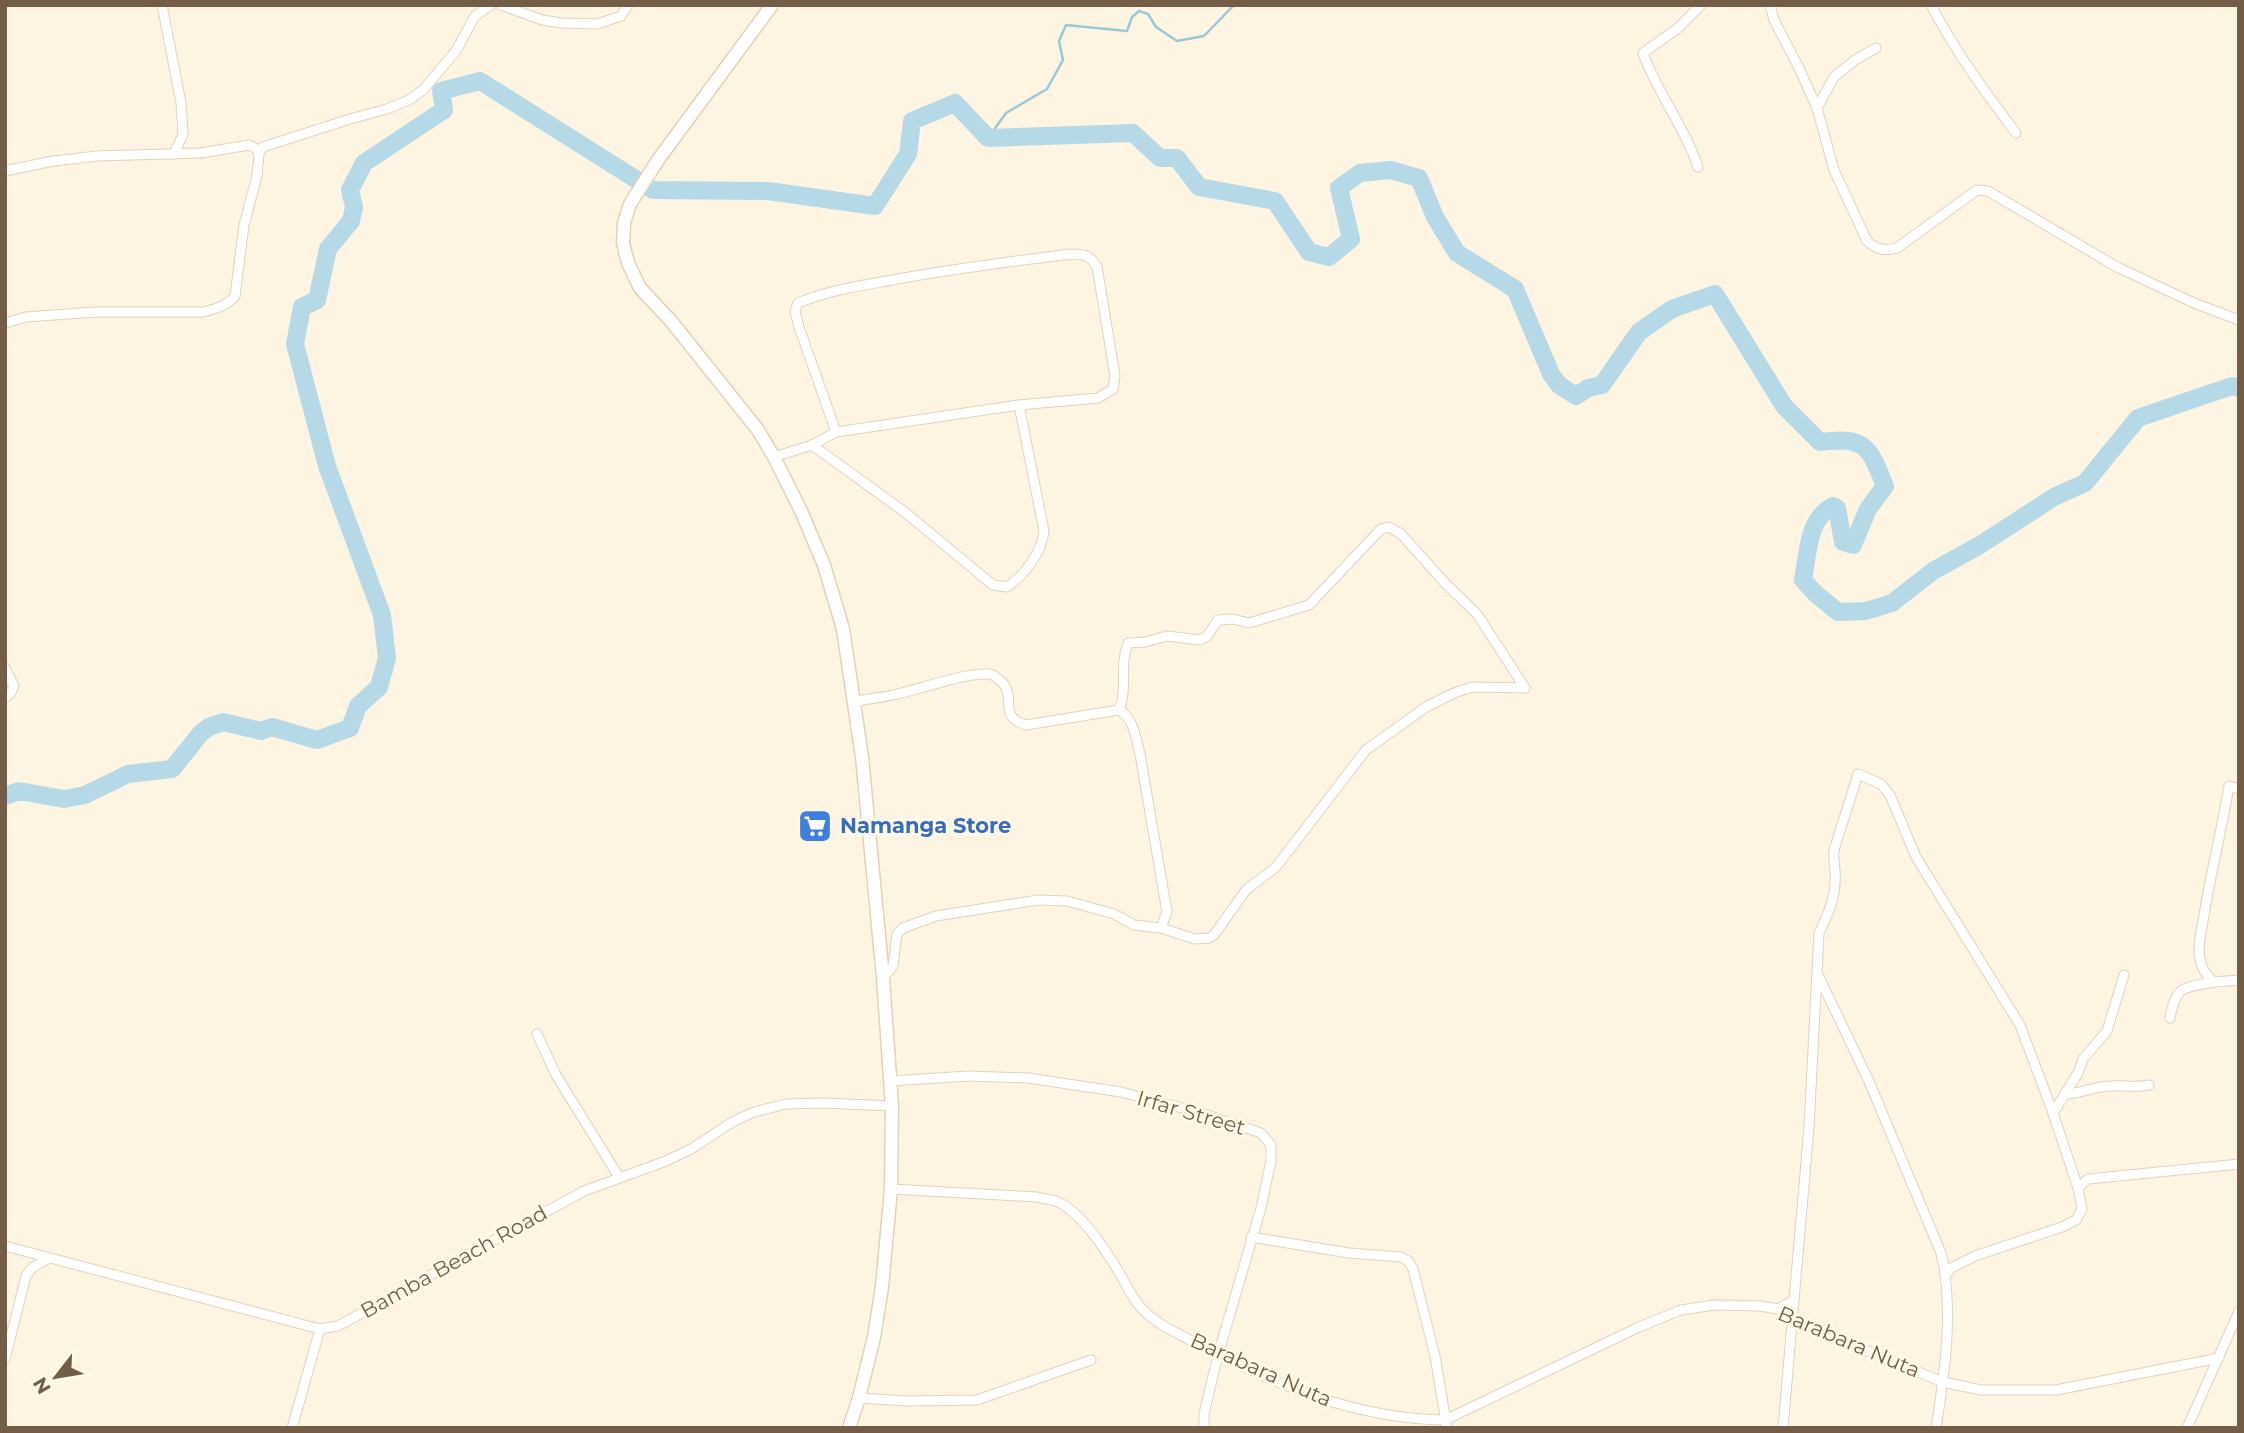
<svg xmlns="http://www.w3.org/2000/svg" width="2244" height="1433" font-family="Montserrat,sans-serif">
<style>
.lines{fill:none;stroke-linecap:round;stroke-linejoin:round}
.stream{stroke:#9bc7d8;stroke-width:2.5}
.river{stroke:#b5d9e6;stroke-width:18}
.street-casing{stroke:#e1d2bd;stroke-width:11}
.secondary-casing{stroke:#e3d1b8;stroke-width:15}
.street{stroke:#fff;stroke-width:9}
.secondary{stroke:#fff;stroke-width:12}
.labels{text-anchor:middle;stroke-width:6;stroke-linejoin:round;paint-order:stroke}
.shop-label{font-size:21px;font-weight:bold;fill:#366cbe;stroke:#fff9e7;text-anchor:start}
.street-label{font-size:21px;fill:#745d47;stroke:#fff9e7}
</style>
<rect width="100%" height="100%" fill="#fdf5e1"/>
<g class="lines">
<polyline class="stream" points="988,138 1006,113 1047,89 1063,60 1059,41 1066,25 1127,31 1132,17 1139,11 1148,14 1156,27 1177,41 1204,36 1234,5"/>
<path class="river" d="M5,796l14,-5 45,8 21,-4 43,-21 44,-5 29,-36 8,-6 14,-5 38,9 11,-4 45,13 33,-12 8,-22 21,-19 8,-29 -5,-43 -55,-149 -32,-122 7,-37 15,-7 11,-51 23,-28 3,-14 -4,-17 14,-27 80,-53 -3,-19 39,-10 173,109 115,1 107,15 33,-52 4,-33 43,-18 33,35 145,-5 27,25h17l22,29 76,14 34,51 20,5 22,-18 -12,-51 21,-15 30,-3 29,8 16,39 22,36 58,36 36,85 8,11 17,11 12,-8 14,-3 37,-53 33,-23 43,-15 69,112 36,36c45,-6 49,4 65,44l-17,23 -15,36 -10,-3 -6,-34 -4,-2c-26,13 -25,49 -30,74l13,14 22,18 28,-1 26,-8 41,-32 47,-26 74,-48 31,-14 53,-65 94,-32 7,2"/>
<g class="street-casing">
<g id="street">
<polyline points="162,5 181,103 183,134 174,154"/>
<polyline points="501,5 542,20 561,23 597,24 621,16 628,5"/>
<path d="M1770,5l4,15 24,46 19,42 17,62 33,71c10,9 17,10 30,7l80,-58 11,1 129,76 77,36 45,17"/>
<path d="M1931,5c24,46 54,87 85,128"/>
<polyline points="1817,108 1834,77 1855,60 1876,48"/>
<polyline points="259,153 263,147 350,119 387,109 409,100 423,90 456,51 475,16 491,5"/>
<path d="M1698,167c-13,-40 -41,-74 -55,-114l35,-25 23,-23"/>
<path d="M5,171l48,-10 44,-5 104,-3 48,-8 6,3 4,5 -2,23 -13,49 -9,71c-8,10 -20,13 -32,16h-108l-69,5 -21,6"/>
<path d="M812,445l94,68 87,72 14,2c17,-11 35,-35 37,-56l-25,-126"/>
<path d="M774,457l38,-12 24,-13 183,-27 79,-7 15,-9 2,-13 -18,-109c-7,-12 -13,-13 -27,-13 -61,8 -122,15 -183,27 -29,5 -61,10 -89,22l-3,8 4,16 37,105"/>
<polyline points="5,668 14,686 10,694 5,698"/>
<path d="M854,702c14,-4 29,-4 43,-8 21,-4 78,-25 96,-19 1,1 8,6 9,7 15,17 -5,34 24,43l93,-15c15,8 17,29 21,44l27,158 -6,16"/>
<path d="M1119,710c9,-21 0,-45 9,-67l17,-1 22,-6 33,4 7,-4 11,-16 15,-1 16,4 60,-18 72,-76 8,-2 12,7 44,49 32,31 48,74"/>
<path d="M2239,789l-10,-3c-7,43 -18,86 -25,129 -2,14 -7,30 -4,44 1,8 7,17 14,23l25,-2"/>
<path d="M1819,977l49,102 73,174c13,56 4,118 -5,175"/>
<polyline points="883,978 893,966 897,934 903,928 936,916 1038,900 1067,901 1114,914 1134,925 1161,928 1195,939 1209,938 1214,935 1246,890 1276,867 1366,750 1426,707 1454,693 1472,687 1525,688"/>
<path d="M2170,1018c6,-33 13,-30 44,-36"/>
<polyline points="537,1034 556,1075 619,1177"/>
<polyline points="890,1081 968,1076 1028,1078 1121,1092 1201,1113 1261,1133 1271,1145 1271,1161 1261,1208 1218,1355 1204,1414 1204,1428"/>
<path d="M2065,1094c16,0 30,-8 45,-8 14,-1 25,2 39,-1"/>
<polyline points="2053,1113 2078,1073 2083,1059 2107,1031 2124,975"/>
<polyline points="2078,1188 2088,1179 2239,1164"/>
<path d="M891,1189l146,8c6,2 14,2 21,5 23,10 49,50 62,72 7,12 13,26 23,36 15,15 36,24 55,34 78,41 158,75 247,76l194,-93 42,-17 33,-5 46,1 18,3 53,27 112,46 38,8h75l163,-32"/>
<polyline points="1251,1237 1349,1253 1401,1257 1408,1261 1413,1269 1435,1356 1447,1428"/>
<polyline points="5,1246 320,1329 338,1326 584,1191 666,1161 691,1149 734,1121 754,1112 786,1104 824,1103 892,1106"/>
<path d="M1778,1309l16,-9 15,-172 10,-195c9,-18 18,-39 16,-61 0,-8 -2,-14 -1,-22l24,-76 23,10 9,11 26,62 104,168 33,88 25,75 4,21 -6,11 -14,7 -87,29 -24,12 -5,7"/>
<polyline points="5,1359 26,1276 33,1267 49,1258"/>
<polyline points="859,1398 907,1401 977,1400 1091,1360"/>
<polyline points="292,1428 320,1329"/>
<polyline points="1783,1428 1794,1300"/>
<polyline points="2187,1428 2239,1311"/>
</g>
</g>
<g class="secondary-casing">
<polyline id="secondary" points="772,5 658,160 630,204 624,223 623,243 628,263 640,288 671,321 758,430 774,457 801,511 824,565 843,629 862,757 883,978 892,1106 891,1189 882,1287 874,1337 859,1398 849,1428"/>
</g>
<use href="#street" class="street"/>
<use href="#secondary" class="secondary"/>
</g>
<defs>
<g id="supermarket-square" transform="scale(1.75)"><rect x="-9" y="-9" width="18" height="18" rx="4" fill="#3f7fe0" stroke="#fff9e7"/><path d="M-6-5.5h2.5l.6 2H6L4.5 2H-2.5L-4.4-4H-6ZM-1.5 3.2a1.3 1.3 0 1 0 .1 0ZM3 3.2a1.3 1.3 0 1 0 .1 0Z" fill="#fff"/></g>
</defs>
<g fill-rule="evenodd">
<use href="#supermarket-square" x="815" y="826"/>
</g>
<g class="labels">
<g class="shop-label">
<text x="840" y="833">Namanga Store</text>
</g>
<g class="street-label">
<text transform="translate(1191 1113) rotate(16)" y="7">Irfar Street</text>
<text transform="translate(454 1262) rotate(-29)" y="7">Bamba Beach Road</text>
<text transform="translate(1849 1342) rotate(23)" y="7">Barabara Nuta</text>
<text transform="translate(1261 1370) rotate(24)" y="7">Barabara Nuta</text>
</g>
</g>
<rect width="2244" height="1433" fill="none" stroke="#745d47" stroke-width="14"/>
<g transform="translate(56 1377) rotate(239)" stroke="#fff9e7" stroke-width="5" paint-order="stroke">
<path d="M0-5L12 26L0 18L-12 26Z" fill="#745d47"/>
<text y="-10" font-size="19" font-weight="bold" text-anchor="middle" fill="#745d47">N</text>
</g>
</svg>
